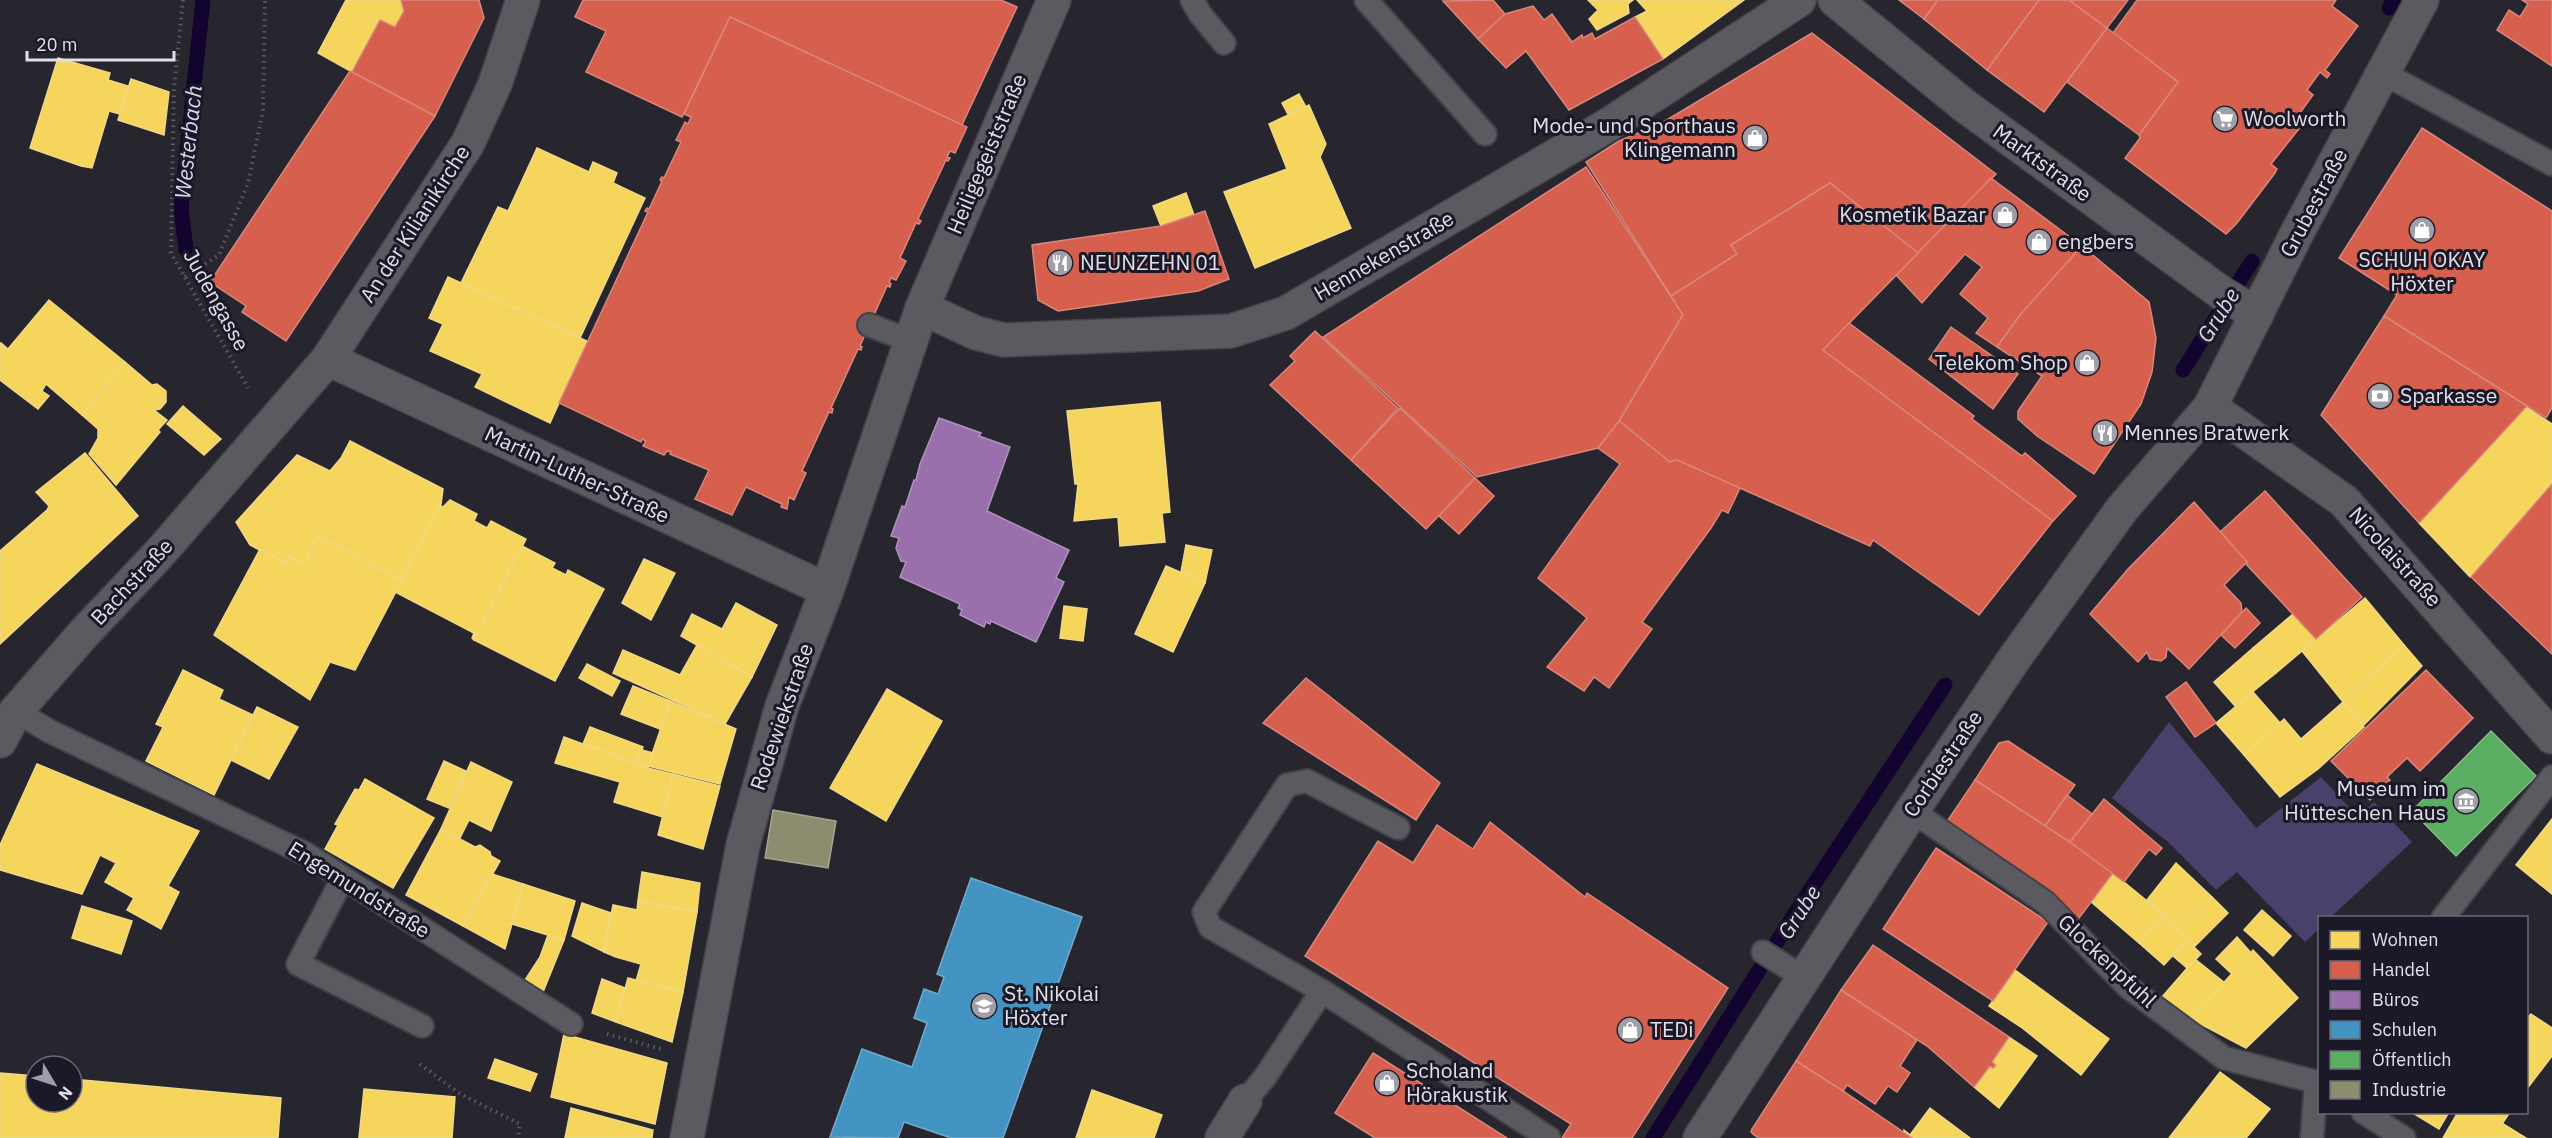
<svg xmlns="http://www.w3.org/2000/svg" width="2552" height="1138" font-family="'IBM Plex Sans',sans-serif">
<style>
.green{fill:#49416b}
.homes{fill:#f6d55c;stroke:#f0d886;stroke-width:1.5}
.shops{fill:#d6604d;stroke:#d9867c;stroke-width:1.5}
.offices{fill:#9970ab;stroke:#af92be;stroke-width:1.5}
.schools{fill:#4393c3;stroke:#72aace;stroke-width:1.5}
.public{fill:#5aae61;stroke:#82bd8a;stroke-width:1.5}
.industry{fill:#8c8c6e;stroke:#a6a593;stroke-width:1.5}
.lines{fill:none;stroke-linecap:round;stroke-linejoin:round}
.stream{stroke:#12032f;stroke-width:15}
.service-casing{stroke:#434248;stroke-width:26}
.pedestrian-casing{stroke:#434248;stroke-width:36}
.minor-casing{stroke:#434248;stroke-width:36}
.path{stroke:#5d5c61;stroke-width:4;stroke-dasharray:1.5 4.5;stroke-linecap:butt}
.service{stroke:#5b5a60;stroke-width:22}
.pedestrian{stroke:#5b5a60;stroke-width:33}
.minor{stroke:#5b5a60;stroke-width:33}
.labels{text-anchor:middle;stroke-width:6;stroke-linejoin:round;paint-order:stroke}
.poi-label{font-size:21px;fill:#e1e0e9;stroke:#1b1927;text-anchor:start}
.street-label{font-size:21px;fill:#e1e0e9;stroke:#1b1927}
.water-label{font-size:22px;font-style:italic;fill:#dad8ed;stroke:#1b1927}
</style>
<rect width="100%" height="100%" fill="#27262e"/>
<polygon class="green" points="2169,722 2256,828 2321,777 2358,817 2374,802 2412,842 2331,917 2320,918 2319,929 2305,942 2237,872 2216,890 2168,842 2112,798"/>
<g class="homes">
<polygon points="346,0 401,0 404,11 395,27 380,20 352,72 318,53"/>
<polygon points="1588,0 1633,0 1628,4 1629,13 1597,30 1589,19 1598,10"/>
<polygon points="1637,0 1744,0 1663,59 1635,17 1647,11"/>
<polygon points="58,58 110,73 108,80 128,86 120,114 109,111 92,168 81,166 30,148"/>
<polygon points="131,79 169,92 164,135 118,120"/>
<polygon points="1299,94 1306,107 1289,116 1282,103"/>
<polygon points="1309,105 1326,144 1320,157 1351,228 1255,268 1224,192 1287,169 1269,124"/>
<polygon points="537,148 589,172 593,162 617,173 613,183 645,198 580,338 461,283 498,207 508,211"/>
<polygon points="1186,193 1194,215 1161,226 1153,206"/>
<polygon points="448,277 587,341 550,423 475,387 482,374 430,351 443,324 429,318"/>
<polygon points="49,300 125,362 82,415 46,384 42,391 49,396 38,409 0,380 0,345 1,343 8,349"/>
<polygon points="125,362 152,385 157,384 166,391 166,402 160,409 154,410 167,420 158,430 160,432 116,485 89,454 98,438 98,429 82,415"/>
<polygon points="1160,402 1170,512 1162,513 1165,542 1120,546 1118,517 1074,521 1078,484 1075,484 1067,411"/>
<polygon points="183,406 221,439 204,455 167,424"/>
<polygon points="2526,407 2552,424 2552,483 2470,577 2419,523"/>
<polygon points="350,441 443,489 441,504 402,580 318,536 304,564 289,556 285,563 250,545 236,522 297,455 330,471 341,458"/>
<polygon points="85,453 138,516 0,644 0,551 47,510 49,506 36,492"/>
<polygon points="450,500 477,514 474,521 487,528 491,521 526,539 474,640 472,638 474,633 395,592 440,505 443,507"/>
<polygon points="318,536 402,580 355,670 330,662 310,700 214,635 260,549 285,563 289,556 304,564"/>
<polygon points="1186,545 1212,550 1205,583 1181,572"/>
<polygon points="522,546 555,563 552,568 566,575 568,570 604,589 555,681 474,640"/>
<polygon points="644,559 675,573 651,620 622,603"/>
<polygon points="1166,566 1205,583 1173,652 1135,634"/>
<polygon points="2365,598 2404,645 2343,702 2302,651"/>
<polygon points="736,603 777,625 752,677 681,636 692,614 722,629"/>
<polygon points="1064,606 1087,609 1083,641 1060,638"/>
<polygon points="2293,614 2316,639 2276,673 2253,648"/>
<polygon points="697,645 752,677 725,724 613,673 623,650 680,675"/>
<polygon points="2404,645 2422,666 2363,726 2343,702"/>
<polygon points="2253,648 2276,673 2235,706 2214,682"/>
<polygon points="587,664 620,681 612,696 579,678"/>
<polygon points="183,670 223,690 219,699 253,715 214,795 146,761 163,727 156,724"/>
<polygon points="633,686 670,701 660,729 621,714"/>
<polygon points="887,689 942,721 886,821 830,788"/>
<polygon points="2253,692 2280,723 2244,755 2216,723"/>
<polygon points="670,701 736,729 720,784 648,766"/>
<polygon points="2343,702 2364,727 2318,769 2280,797 2244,755 2284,719 2301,739"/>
<polygon points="257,707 298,727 269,779 231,760"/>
<polygon points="590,727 643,747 636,763 583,744"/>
<polygon points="564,737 648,768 673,774 663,817 614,802 620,782 555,763"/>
<polygon points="642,750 653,753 648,768 636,763"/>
<polygon points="444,761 466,771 449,808 427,799"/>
<polygon points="471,762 512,782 491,831 469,820 459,840 441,829"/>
<polygon points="37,764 199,831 168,886 179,892 161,929 127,910 134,898 105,882 116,863 100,855 82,894 0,870 0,845"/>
<polygon points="673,774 720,786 703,849 658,835"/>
<polygon points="365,779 434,818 393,888 325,849 338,825 335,824 355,789 359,790"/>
<polygon points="2552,819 2552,894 2516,865"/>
<polygon points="441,829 475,847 480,845 490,852 491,856 500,861 463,926 406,895"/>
<polygon points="2176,863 2212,897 2177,930 2147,900"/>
<polygon points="642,872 700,883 697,912 638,901"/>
<polygon points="2113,873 2163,914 2139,943 2090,901"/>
<polygon points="492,874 523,884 505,949 463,926"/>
<polygon points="523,884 575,901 564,940 512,924"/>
<polygon points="2212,897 2228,913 2194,947 2177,930"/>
<polygon points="638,901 697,912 683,992 636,981 641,964 616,957 604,952 613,905 637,910"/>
<polygon points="582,903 611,913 604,952 572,936"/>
<polygon points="82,906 132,921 121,954 72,938"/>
<polygon points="2262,910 2291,936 2273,956 2244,930"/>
<polygon points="2162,916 2187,940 2164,965 2139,943"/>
<polygon points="548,935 564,940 543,992 525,980 540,957"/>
<polygon points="2237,937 2252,954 2232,974 2216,959"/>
<polygon points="2187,940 2201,954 2187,968 2173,956"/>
<polygon points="2253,950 2298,998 2246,1048 2191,1019"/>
<polygon points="2195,959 2225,983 2191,1019 2161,998"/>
<polygon points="2015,970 2109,1039 2081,1075 2021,1027 1989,1006"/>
<polygon points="628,978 683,992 672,1042 616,1022"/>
<polygon points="602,979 625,988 616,1022 592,1013"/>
<polygon points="2531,1014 2552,1028 2552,1056 2526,1090 2526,1019"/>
<polygon points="564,1034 667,1063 655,1124 551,1097"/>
<polygon points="2009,1037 2037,1056 1999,1108 1974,1087 1990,1066 1993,1068 1996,1065 1992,1062"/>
<polygon points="495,1059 537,1074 530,1091 488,1078"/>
<polygon points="2220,1072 2270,1109 2246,1138 2169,1138"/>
<polygon points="0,1073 36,1076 36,1102 72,1102 72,1079 281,1098 278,1138 0,1138"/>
<polygon points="364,1089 455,1097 452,1138 359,1138"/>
<polygon points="1092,1090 1162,1115 1154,1138 1076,1138"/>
<polygon points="571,1108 653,1130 652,1138 565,1138"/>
<polygon points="1930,1108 1970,1138 1912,1138 1904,1132 1904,1130 1910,1135"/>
<polygon points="2411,1112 2449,1112 2439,1129"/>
<polygon points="2458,1112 2484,1112 2526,1138 2443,1138"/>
<polygon points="2484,1112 2510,1112 2502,1124"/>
</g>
<g class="shops">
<polygon points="401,0 479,0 484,18 435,116 352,72 380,20 395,27 404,11"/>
<polygon points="583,0 1001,0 1017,7 962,125 730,17 682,117 586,72 606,31 575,17"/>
<polygon points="1493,0 1505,14 1478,39 1443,1"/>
<polygon points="1899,0 1938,0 1924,19"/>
<polygon points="1938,0 2039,0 1987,70 1924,19"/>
<polygon points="2039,0 2069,0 2107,28 2044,112 1987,70"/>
<polygon points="2069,0 2128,0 2107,28"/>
<polygon points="2137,0 2336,0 2332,6 2358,26 2325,70 2330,74 2327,78 2320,72 2307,90 2313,95 2297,117 2304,122 2302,125 2271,164 2277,169 2275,173 2237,223 2226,234 2125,158 2140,138 2139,135 2178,82 2113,33"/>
<polygon points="2522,0 2552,0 2552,66 2497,30 2509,10 2520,17 2528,4"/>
<polygon points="1533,6 1544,20 1552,14 1572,42 1582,35 1583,38 1592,33 1595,39 1635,17 1663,59 1569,110 1526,51 1506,68 1478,39 1505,14"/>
<polygon points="730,17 967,127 955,153 950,151 947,157 950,158 948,161 946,160 918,219 921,221 919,224 916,223 900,258 906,261 896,280 891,278 889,282 891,284 890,287 887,286 860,346 862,347 861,350 858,349 831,408 833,409 832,413 829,412 802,471 806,473 794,500 789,497 787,509 781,507 782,504 746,487 732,515 695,499 709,470 670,454 671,452 667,451 664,455 643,446 646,441 642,439 641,442 559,403 648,212 645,211 647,208 649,209 662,181 660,180 662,177 664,178 681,142 676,140 685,122 688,124 691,117 684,114"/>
<polygon points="2107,28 2178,82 2139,135 2067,82"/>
<polygon points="1812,33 1996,174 1918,253 1830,183 1731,245 1737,254 1671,296 1586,162 1619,141 1660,124"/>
<polygon points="350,71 435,116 286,341 242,312 246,306 210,282"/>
<polygon points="2422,128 2552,211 2552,408 2546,418 2384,316 2397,295 2339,258"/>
<polygon points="1586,167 1683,315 1619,421 1598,448 1477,477 1323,337"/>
<polygon points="1991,178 2082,246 2020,315 1997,347 1976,333 1988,318 1960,294 1982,267 1965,254 1922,303 1896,275"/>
<polygon points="1830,183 1918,253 1823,350 2053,521 1979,615 1873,540 1870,546 1677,460 1670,462 1619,421 1683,315 1671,296 1737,254 1731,245"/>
<polygon points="1205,211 1229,279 1198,291 1058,311 1038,300 1032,245 1161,226"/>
<polygon points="2082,246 2149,302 2156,338 2152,372 2141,404 2094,474 2037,436 2018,419 2018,411 2042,376 1997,347 2020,315"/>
<polygon points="2384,316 2527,406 2419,523 2321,415"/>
<polygon points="1849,323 1974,416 1972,419 2022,456 2025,453 2076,496 2053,521 1823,350"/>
<polygon points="1951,327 2018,374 1993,409 1929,359"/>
<polygon points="1315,331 1398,408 1351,460 1270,385 1295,361 1290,356"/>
<polygon points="1400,408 1475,478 1426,529 1351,460"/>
<polygon points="1619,421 1670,462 1677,460 1740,488 1728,513 1722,510 1711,528 1642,622 1652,629 1609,688 1594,677 1584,691 1547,667 1587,618 1538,578 1620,464 1598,448"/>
<polygon points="1475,478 1494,496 1459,534 1439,516"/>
<polygon points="2552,484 2552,654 2471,577"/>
<polygon points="2265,491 2362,597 2316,639 2246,564 2247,562 2220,532"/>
<polygon points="2194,502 2247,562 2224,585 2241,603 2242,612 2189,669 2167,648 2166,657 2161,661 2150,659 2147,652 2138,662 2090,614 2128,569"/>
<polygon points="2246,608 2260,623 2235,648 2221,635"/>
<polygon points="2426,670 2473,718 2420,771 2407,758 2387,777 2390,780 2370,800 2331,761"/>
<polygon points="1306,678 1440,783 1416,820 1263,723"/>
<polygon points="2186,682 2216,723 2195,737 2166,697"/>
<polygon points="2008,741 2075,785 2045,826 1975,780 1999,743"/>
<polygon points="1975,780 2070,842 2113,873 2079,918 2020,873 1946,823"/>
<polygon points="2067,795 2092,814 2070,842 2045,826"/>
<polygon points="2104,799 2162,848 2156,855 2149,849 2124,882 2070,842"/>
<polygon points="1490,822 1585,897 1587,893 1728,988 1632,1138 1562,1138 1571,1124 1305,956 1378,841 1413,863 1437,825 1473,849"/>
<polygon points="1936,848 2048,922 1993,1001 1883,929"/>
<polygon points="1873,945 2009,1037 1992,1062 1996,1065 1993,1068 1990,1066 1974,1087 1927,1046 1841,990"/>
<polygon points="1841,990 1917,1040 1900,1066 1910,1073 1897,1092 1888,1086 1875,1104 1847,1085 1843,1091 1796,1061"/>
<polygon points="1373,1053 1507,1138 1375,1138 1335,1113"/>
<polygon points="1796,1061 1843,1091 1912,1138 1759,1138 1754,1135 1751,1132 1752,1129"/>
</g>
<polygon class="offices" points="939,418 981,433 979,436 1010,447 987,511 1069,550 1056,578 1064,582 1036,642 991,621 990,624 986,622 984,627 960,615 962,610 958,608 960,604 900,577 906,562 901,561 896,548 899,538 891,536 902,506 905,507 914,480 916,480 920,464"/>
<polygon class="schools" points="971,878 1082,917 1003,1138 951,1138 904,1122 898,1138 830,1137 862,1049 912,1067 927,1023 914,1018 924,989 938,994 944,977 937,974"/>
<polygon class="public" points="2491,731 2536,776 2456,856 2412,811"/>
<polygon class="industry" points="773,810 836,821 828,868 765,858"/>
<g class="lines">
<g class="stream">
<polyline points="2389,8 2394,0"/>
<polyline points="186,249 181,209 203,0"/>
<polyline points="2183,370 2252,261"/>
<polyline points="1653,1138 1799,907 1945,685"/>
</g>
<g class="service-casing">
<g id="service">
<polyline points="1192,0 1200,14 1224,43"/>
<polyline points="1366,0 1485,134"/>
<polyline points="2383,73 2552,164"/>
<polyline points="869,325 911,341"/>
<polyline points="16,711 49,731 306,854 571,1024"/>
<polyline points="1912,811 2045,902 2128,987 2224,1058 2316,1082 2312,1138"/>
<polyline points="343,878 298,964 422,1026"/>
<polyline points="2443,918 2552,777"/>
<polyline points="1763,952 1803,977"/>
<polyline points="1322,991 1210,927 1204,912 1287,785 1307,781 1398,828"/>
<polyline points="1245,1101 1265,1077 1322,991 1549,1138"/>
<polyline points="2363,1112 2404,1138"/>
</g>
</g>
<g class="pedestrian-casing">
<g id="pedestrian">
<polyline points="1835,0 1965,106 2223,294 2257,314"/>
<polyline points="1608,125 1799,0"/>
</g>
</g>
<g class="minor-casing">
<g id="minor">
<polyline points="922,308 976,333 1004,340 1231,331 1286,313 1608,125"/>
<polyline points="328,359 827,590"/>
<polyline points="2210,407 2344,501 2552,737"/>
<polyline points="0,741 16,711 85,632 159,554 328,359 468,143 495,84 523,0"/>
<polyline points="687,1138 743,845 782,706 827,590 922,308 1054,0"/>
<polyline points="1222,1138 1245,1101"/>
<polyline points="1700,1138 1912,811 2014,659 2122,509 2210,407 2297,233 2422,0"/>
</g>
</g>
<g class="path">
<polyline points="183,0 174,89 171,253 248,388"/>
<polyline points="185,277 219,255 248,183 263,110 265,0"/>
<polyline points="607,1034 661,1049"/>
<polyline points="420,1064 460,1094 520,1124 518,1138"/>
</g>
<use href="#service" class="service"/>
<use href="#pedestrian" class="pedestrian"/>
<use href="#minor" class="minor"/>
</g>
<defs>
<g id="supermarket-disc" transform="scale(1.35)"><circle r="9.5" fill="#a09fa8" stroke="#1b1927"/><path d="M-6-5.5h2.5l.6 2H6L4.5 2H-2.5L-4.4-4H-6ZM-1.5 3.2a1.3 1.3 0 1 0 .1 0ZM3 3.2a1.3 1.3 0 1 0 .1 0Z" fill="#fff"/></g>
<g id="shop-disc" transform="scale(1.35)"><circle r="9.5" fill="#a09fa8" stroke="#1b1927"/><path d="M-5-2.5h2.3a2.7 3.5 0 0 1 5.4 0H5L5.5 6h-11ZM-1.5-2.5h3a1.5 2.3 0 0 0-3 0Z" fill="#fff"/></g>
<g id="restaurant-disc" transform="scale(1.35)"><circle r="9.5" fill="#a09fa8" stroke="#1b1927"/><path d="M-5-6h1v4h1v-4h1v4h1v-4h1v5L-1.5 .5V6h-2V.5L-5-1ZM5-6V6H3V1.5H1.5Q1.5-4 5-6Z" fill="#fff"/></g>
<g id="bank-disc" transform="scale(1.35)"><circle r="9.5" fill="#a09fa8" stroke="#1b1927"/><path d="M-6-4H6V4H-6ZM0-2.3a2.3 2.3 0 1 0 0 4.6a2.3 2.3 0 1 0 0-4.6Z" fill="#fff"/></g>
<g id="museum-disc" transform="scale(1.35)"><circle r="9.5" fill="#a09fa8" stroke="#1b1927"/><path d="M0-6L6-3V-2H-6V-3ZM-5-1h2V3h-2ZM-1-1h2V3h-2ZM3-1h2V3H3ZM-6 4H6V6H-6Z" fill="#fff"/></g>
<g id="school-disc" transform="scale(1.35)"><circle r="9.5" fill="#a09fa8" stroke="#1b1927"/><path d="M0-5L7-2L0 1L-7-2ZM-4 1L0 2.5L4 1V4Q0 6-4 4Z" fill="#fff"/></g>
</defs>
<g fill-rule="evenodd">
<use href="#supermarket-disc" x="2225" y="119"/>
<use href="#shop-disc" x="1755" y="138"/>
<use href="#shop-disc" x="2005" y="215"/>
<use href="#shop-disc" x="2422" y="230"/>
<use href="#shop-disc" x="2039" y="242"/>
<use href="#restaurant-disc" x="1060" y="263"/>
<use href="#shop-disc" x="2087" y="363"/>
<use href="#bank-disc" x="2380" y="396"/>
<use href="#restaurant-disc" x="2105" y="433"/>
<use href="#museum-disc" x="2466" y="801"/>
<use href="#school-disc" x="984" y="1006"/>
<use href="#shop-disc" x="1630" y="1030"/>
<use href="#shop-disc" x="1387" y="1083"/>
</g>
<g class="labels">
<g class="poi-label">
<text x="2244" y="126">Woolworth</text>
<text x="1736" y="133" text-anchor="end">Mode- und Sporthaus<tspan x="1736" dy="24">Klingemann</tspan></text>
<text x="1986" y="222" text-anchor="end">Kosmetik Bazar</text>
<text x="2058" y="249">engbers</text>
<text x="2422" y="267" text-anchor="middle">SCHUH OKAY<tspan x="2422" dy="24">Höxter</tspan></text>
<text x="1080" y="270">NEUNZEHN 01</text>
<text x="2068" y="370" text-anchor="end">Telekom Shop</text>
<text x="2400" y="403">Sparkasse</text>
<text x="2124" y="440">Mennes Bratwerk</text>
<text x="2446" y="796" text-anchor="end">Museum im<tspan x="2446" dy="24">Hütteschen Haus</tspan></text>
<text x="1004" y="1001">St. Nikolai<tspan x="1004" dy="24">Höxter</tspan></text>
<text x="1650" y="1037">TEDi</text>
<text x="1406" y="1078">Scholand<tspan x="1406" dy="24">Hörakustik</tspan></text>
</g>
<g class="street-label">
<text transform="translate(987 154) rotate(-67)" y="7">Heiligegeiststraße</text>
<text transform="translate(2042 163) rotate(36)" y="7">Marktstraße</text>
<text transform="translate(2314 203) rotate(-62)" y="7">Grubestraße</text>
<text transform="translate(415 224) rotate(-57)" y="7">An der Kilianikirche</text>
<text transform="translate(1384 256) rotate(-30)" y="7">Hennekenstraße</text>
<text transform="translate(216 300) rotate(61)" y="7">Judengasse</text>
<text transform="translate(577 475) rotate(25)" y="7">Martin-Luther-Straße</text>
<text transform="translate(2395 557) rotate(48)" y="7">Nicolaistraße</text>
<text transform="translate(132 582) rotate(-47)" y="7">Bachstraße</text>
<text transform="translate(782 717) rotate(-71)" y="7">Rodewiekstraße</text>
<text transform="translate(1943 764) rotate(-56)" y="7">Corbiestraße</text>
<text transform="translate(359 890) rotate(32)" y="7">Engemundstraße</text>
<text transform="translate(2107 961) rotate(43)" y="7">Glockenpfuhl</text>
</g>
<g class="water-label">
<text transform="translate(188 142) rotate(-84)" y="8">Westerbach</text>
<text transform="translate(2218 315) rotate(-58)" y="8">Grube</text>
<text transform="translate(1799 912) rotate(-57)" y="8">Grube</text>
</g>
</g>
<rect x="2318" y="916" width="210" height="198" fill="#1b1927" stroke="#6a6975" stroke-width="1.5"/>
<rect x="2330" y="931" width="30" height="18" fill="#f6d55c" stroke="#6a6975" stroke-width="1.5"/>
<text x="2372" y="946" font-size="18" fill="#e1e0e9">Wohnen</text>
<rect x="2330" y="961" width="30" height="18" fill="#d6604d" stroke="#6a6975" stroke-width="1.5"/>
<text x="2372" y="976" font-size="18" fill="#e1e0e9">Handel</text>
<rect x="2330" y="991" width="30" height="18" fill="#9970ab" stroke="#6a6975" stroke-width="1.5"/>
<text x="2372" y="1006" font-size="18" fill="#e1e0e9">Büros</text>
<rect x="2330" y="1021" width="30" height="18" fill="#4393c3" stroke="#6a6975" stroke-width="1.5"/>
<text x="2372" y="1036" font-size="18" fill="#e1e0e9">Schulen</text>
<rect x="2330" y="1051" width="30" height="18" fill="#5aae61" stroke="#6a6975" stroke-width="1.5"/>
<text x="2372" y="1066" font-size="18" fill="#e1e0e9">Öffentlich</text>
<rect x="2330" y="1081" width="30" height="18" fill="#8c8c6e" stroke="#6a6975" stroke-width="1.5"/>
<text x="2372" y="1096" font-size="18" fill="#e1e0e9">Industrie</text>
<g transform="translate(54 1084) rotate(129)"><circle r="28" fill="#1b1927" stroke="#6a6975" stroke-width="1.5"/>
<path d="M0-4.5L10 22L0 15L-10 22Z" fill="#a09fa8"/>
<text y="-9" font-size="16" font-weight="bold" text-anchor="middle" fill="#e1e0e9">N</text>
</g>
<path d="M27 51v9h147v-9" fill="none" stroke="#e1e0e9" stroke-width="3"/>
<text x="36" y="51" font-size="18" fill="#e1e0e9" stroke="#1b1927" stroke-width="4.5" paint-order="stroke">20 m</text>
</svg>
